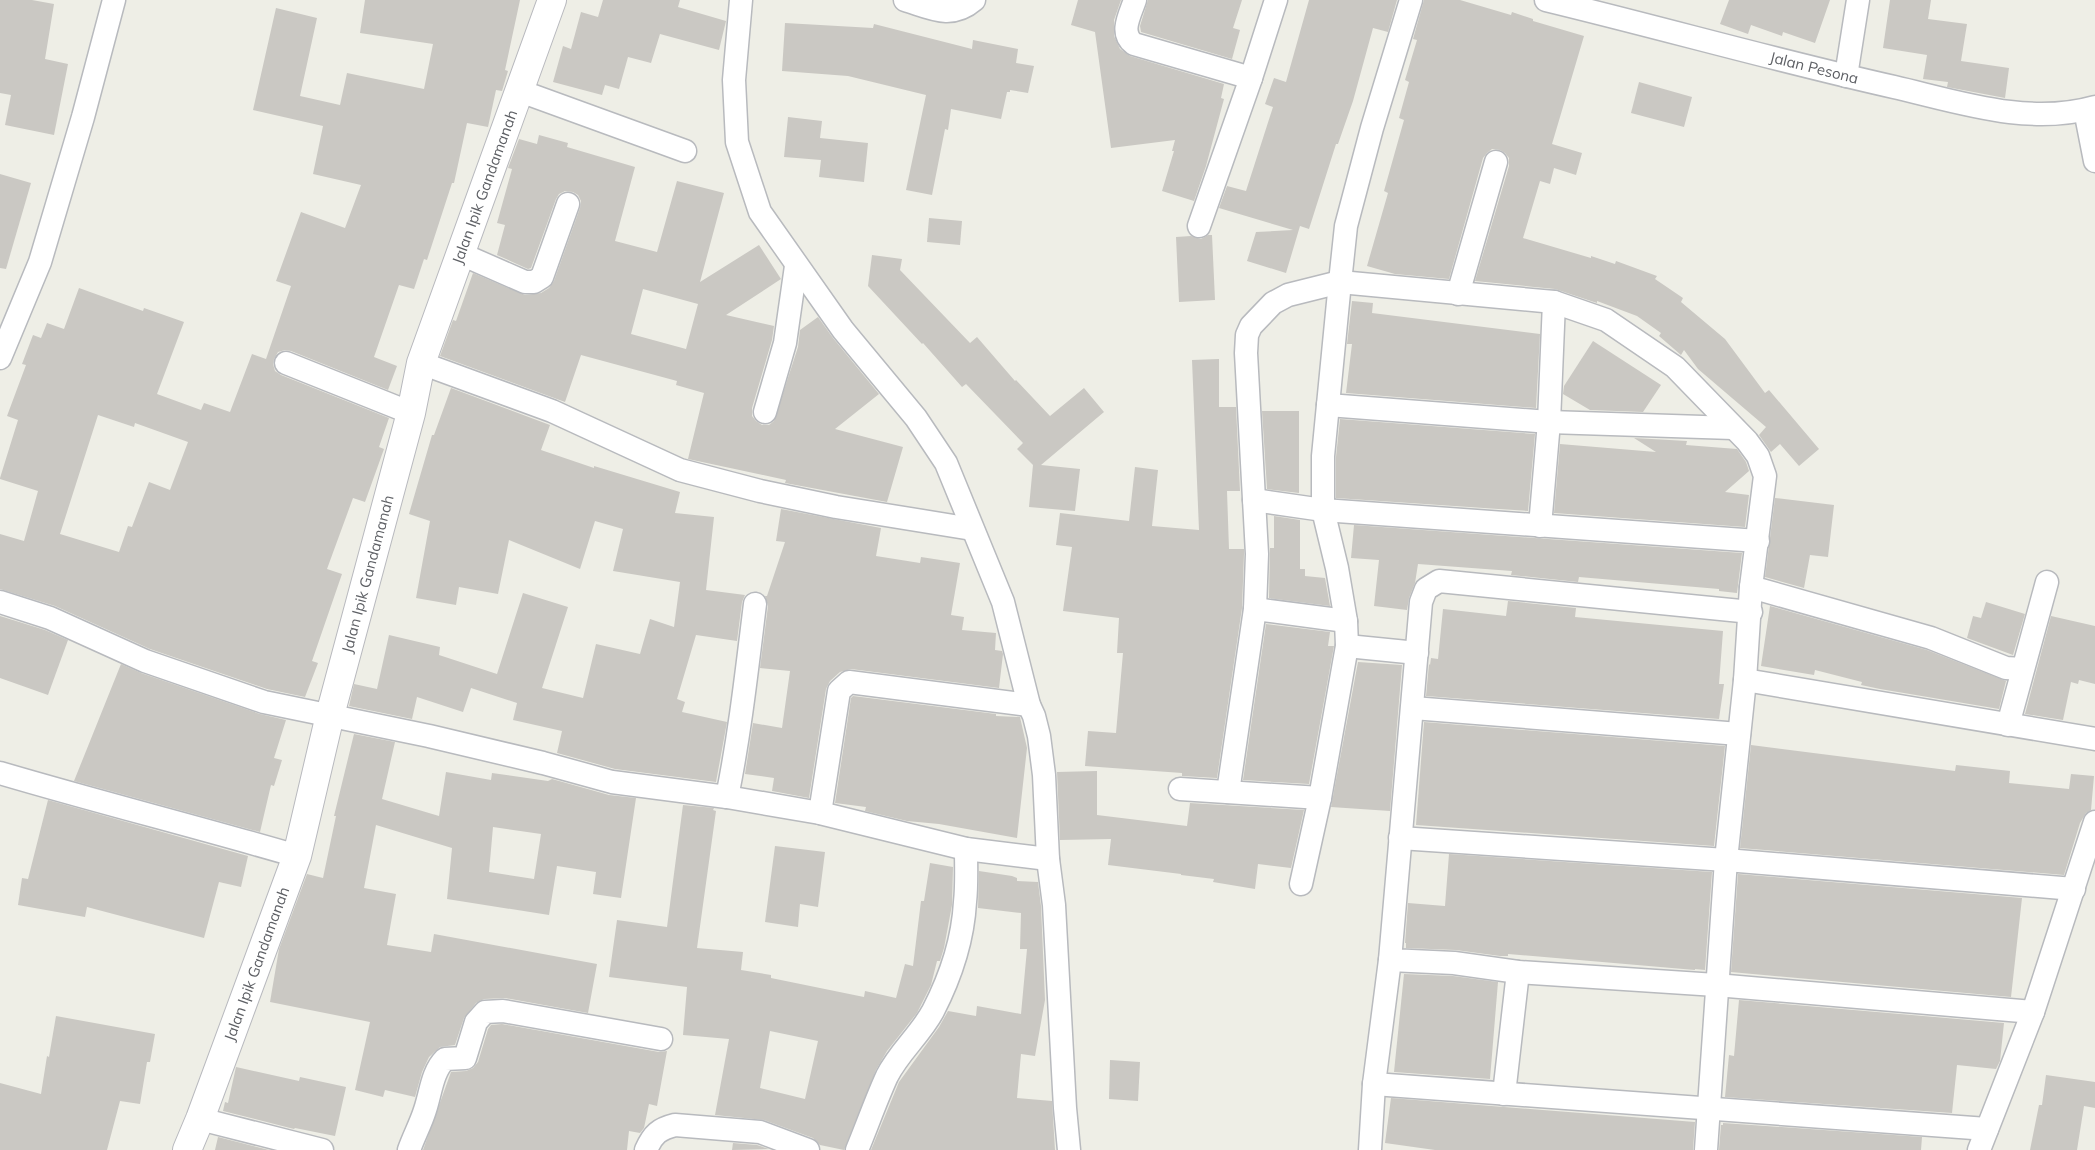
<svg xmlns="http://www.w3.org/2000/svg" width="2095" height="1150" font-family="Mulish,sans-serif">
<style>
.building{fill:#cac8c3;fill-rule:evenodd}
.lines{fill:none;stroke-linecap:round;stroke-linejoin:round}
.street-casing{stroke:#b8babe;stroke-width:25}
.secondary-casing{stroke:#b8b9be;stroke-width:30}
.street{stroke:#fff;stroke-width:22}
.secondary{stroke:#fff;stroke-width:28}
.labels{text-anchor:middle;stroke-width:5;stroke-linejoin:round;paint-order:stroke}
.street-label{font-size:15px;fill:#5e6065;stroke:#fff}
</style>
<rect width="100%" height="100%" fill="#eeeee6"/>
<g class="building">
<polygon points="0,0 32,0 54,4 45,59 68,64 54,135 5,125 11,95 0,93"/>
<path d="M365,0h155l-15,70 3,1 -6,20 -6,-1 -8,37 -21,-4 -13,60h-2l-25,77 -3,-1 -10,30 -15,-4 -25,72 23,9 -9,24 -97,-39 -6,-1 -7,2 -4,7 -1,5 2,7 6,4 108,43 -10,29 5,2 -19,53 -12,-4 -26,71 15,5 -30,87 6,2 -13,34 -38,-8 -117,-40 -95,-43 -55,-17v-55l24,7 14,-50 -38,-12v-1l18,-58 -11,-4 19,-51 -4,-1 11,-29 8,3 6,-15 17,6 15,-41 64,23 1,-3 40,14 -27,72 44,16 3,-7 26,9 22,-58 14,5 25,-73 -15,-5 25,-69 44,16 16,-43 -48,-11 10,-48 -70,-16 23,-102 41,10 -17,78 40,9 7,-32 77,16 9,-45 -73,-11zM98,415l36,12 1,-4 53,19 -18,48 -21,-8 -17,45 -4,-1 -9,26 -59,-18z"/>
<polygon points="603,0 680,0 678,7 726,21 719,50 660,34 651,63 628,57 619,89 605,85 602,95 553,82 563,46 571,49 581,12 598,17"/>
<polygon points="1078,0 1121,0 1114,20 1114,36 1120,49 1130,56 1224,84 1221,98 1224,99 1206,166 1194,201 1162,191 1174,151 1172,151 1175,140 1111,148 1095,32 1071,25"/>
<polygon points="1148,0 1242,0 1233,28 1240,30 1232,59 1141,32 1140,26"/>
<polygon points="1309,0 1397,0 1388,32 1373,28 1353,101 1338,144 1336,144 1309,229 1300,226 1286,273 1247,261 1256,232 1293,230 1219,208 1227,186 1246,191 1273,107 1265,104 1274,78 1286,82"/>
<polygon points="1424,0 1460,0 1511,15 1512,12 1533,19 1533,21 1584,36 1552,144 1582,153 1576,175 1554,168 1550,184 1540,181 1523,238 1591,258 1591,256 1615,264 1616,261 1657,276 1655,279 1683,298 1681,302 1725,339 1765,393 1769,390 1819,449 1799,466 1780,444 1771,452 1759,435 1766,427 1698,369 1684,350 1681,355 1659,336 1661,333 1637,316 1597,301 1597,303 1555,289 1475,281 1509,166 1509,158 1505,153 1500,150 1492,149 1487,153 1483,158 1449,279 1395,274 1367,266 1388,193 1384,191 1404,120 1399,118 1409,82 1405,80 1417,40 1413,39"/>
<polygon points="1729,0 1830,0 1815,43 1783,32 1782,36 1751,25 1748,34 1720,24"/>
<polygon points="1890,0 1931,0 1928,19 1967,24 1961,61 2009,68 2005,98 1947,87 1948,82 1923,79 1927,55 1883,48"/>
<polygon points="785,23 873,28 874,24 972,49 973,40 1018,49 1016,63 1034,66 1028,93 1010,90 1010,92 1007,92 1001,119 951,109 948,130 945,129 932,195 906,190 926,95 848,76 782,71"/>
<polygon points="1639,82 1692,97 1684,127 1631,113"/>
<polygon points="788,117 822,121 820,138 868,143 864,182 819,177 821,160 784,157"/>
<path d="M539,135l29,8 -1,4 68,20 -20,74 42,11 20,-71 47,12 -24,89 59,-37 22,34 -55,36 48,11 -2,14 -20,68v8l4,5 6,4h7l5,-4 24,-74 2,-17 18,-13 15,21 46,56 -44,35 68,18 -16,55 -102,-19 1,-3 -98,-21 16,-66 -28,-8 1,-4 -96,-26 -16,47 -125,-46 13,-36 3,1 17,-48 52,22 16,-2 8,-5 5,-7 26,-73 1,-7 -3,-6 -5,-3 -8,-1 -6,3 -3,5 -25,69 -3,1 -31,-14 8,-30 -8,-2 15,-54 -4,-1 11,-29 18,5zM643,289l55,15 -12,45 -55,-15z"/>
<polygon points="0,174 31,183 6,269 0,268"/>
<polygon points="929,218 962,221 960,245 927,242"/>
<polygon points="1208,235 1212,235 1215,300 1179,302 1176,237 1191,236 1201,239"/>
<polygon points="872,255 902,259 900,270 970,343 977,337 1015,381 1016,380 1050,416 1084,388 1104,412 1041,465 1080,469 1075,511 1029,507 1033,465 1017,449 1023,443 966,384 962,387 923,343 922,344 868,286"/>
<polygon points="1352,301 1373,303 1372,313 1540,334 1536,408 1346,393 1352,344 1347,344"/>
<polygon points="1593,341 1661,385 1643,412 1590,410 1563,394 1564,386"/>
<polygon points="1219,359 1219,407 1236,407 1240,491 1227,491 1229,549 1244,549 1244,554 1242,608 1217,778 1182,776 1182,773 1085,766 1088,731 1116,733 1123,653 1117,653 1119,618 1063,611 1072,547 1056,545 1060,513 1129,521 1135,467 1158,470 1152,526 1199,530 1192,360"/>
<polygon points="451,388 550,425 541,450 594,468 594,466 680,492 675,513 714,517 706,590 745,595 742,602 737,641 696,635 677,699 685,702 682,712 727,722 716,782 615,769 557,753 562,731 513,720 517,703 471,688 463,712 417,697 412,719 349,706 354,684 377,689 389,635 440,647 439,655 497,674 523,593 568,607 542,688 583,698 596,644 640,654 650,619 674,627 680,582 613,571 623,529 595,521 580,569 509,540 498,594 459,587 456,605 416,598 430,521 409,514 432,435 434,435"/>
<polygon points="1262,411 1299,411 1299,493 1267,489"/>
<polygon points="1340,419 1535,434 1528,511 1336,498 1336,457"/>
<polygon points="1634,438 1687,441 1686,445 1737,449 1746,462 1749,471 1725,492 1749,495 1745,527 1554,513 1560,444 1656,452"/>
<polygon points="1775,498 1834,505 1828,557 1810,555 1804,588 1765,577"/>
<polygon points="781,509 881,528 876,556 920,563 921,557 960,563 951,615 964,617 962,630 996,633 995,650 1002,651 1003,654 999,688 851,669 840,672 830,681 826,689 809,798 772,791 774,778 745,774 753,723 782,728 790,671 760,668 768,606 765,596 767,596 785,542 776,541"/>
<polygon points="1274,516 1300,520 1300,569 1305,569 1305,576 1325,578 1330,606 1269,598 1270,548 1274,548"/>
<polygon points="1354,525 1742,553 1737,593 1719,591 1719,589 1579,577 1578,582 1511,575 1512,571 1418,564 1415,583 1409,598 1407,610 1374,606 1379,560 1351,558"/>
<polygon points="1508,601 1576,608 1575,617 1723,631 1719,684 1724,684 1719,719 1426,696 1429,664 1430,665 1431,658 1438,659 1443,609 1506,616"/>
<polygon points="1986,602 2025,614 2013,655 1967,638 1973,616 1981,618"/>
<polygon points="1770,606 1927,650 2006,681 1999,709 1880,689 1861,685 1862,682 1815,670 1814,675 1761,666"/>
<polygon points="0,616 45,630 68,640 48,695 0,678"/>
<polygon points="2051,616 2095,626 2095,684 2079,680 2078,684 2071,682 2063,720 2025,714"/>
<polygon points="1266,624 1330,632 1328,646 1334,646 1309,784 1243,780"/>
<polygon points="1358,662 1402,665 1390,811 1331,807"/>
<polygon points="121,664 141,673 260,714 286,720 274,758 282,760 274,786 271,785 260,832 74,781"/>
<polygon points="853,696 996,714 996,716 1020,717 1027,748 1017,838 939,824 907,821 865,811 866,807 835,803 851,698"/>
<polygon points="1424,722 1725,746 1714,846 1416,825"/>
<path d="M354,734l41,8 -13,57 57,17 7,-44 45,8 1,-7 56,8 4,-2 57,16 27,3 -15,100 -28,-4 3,-22 -39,-6 -8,49 -102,-16 5,-51 -76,-23 -12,63 32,6 -9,51 44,7 3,-18 163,30 -9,49 -83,-15 -21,1 -8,4 -12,15 -9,27 -15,2 -11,10 -7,15 -7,25 -30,-7 -2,7 -28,-7 15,-68 -100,-20 9,-53 28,-75 16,4 13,-62h-2zM493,827l48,7 -7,45 -45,-7z"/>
<polygon points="1751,745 1955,771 1956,765 2010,771 2009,783 2069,789 2071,774 2094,776 2091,810 2086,813 2080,823 2064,875 1740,848"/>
<polygon points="1097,771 1097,815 1187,826 1190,803 1304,810 1291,868 1258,864 1255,889 1213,882 1214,879 1181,875 1181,874 1108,865 1111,839 1060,840 1057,772"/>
<polygon points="48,800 248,856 241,887 219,882 204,938 87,907 85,917 18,905 22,878 28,879"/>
<path d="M683,805l31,3 -1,2 3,1 -19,137 46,4 -2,18 30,5v3l93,19 1,-6 31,7 9,-34 8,2 8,-65h3l6,-38 23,4 -1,38 -8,43 -4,13h-3l-6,24 -14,28 -30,38 -11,19 -32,80 -24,-5 -7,-7 -49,-18 -49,-5 14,-76 -46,-4 4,-48 -78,-10 8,-57 50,7zM770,1031l48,10 -13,58 -45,-11z"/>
<polygon points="775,846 825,852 818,907 800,904 798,927 765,922"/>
<polygon points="1449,854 1712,872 1705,970 1695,969 1695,970 1508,954 1508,956 1500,956 1456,950 1406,948 1406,943 1405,943 1408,903 1445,906"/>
<polygon points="979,871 1012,876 1017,878 1017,881 1038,882 1041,906 1045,1000 1035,1056 1021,1054 1017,1098 1052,1101 1055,1150 871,1150 899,1082 939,1027 948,1011 976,1016 977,1006 1021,1014 1027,949 1020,949 1021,913 978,908"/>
<polygon points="1738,874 2022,898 2011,997 1731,972"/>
<polygon points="1404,974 1453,976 1498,982 1490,1079 1394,1072"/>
<polygon points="1739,1000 2004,1023 2000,1061 1996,1069 1957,1065 1952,1113 1725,1097 1729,1055 1734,1056"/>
<polygon points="56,1016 155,1034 150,1062 147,1062 140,1104 120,1101 107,1150 0,1150 0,1083 41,1094 47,1056 49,1057"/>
<polygon points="502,1024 659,1052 667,1051 657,1106 649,1104 644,1128 640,1133 629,1131 627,1150 423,1150 451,1072 466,1071 473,1068 478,1062 488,1029 491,1025"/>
<polygon points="1110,1060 1140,1062 1138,1101 1109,1099"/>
<polygon points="236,1067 299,1081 300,1077 346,1087 335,1136 295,1128 294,1129 223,1111 225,1102 228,1103"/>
<polygon points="2046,1075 2095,1082 2095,1108 2084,1106 2077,1150 2030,1150 2039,1105 2042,1105"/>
<polygon points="1391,1098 1695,1122 1693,1150 1435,1150 1385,1143"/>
<polygon points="1723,1123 1922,1137 1921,1150 1719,1150 1721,1125 1723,1125"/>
<polygon points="218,1137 269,1150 215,1150"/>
<polygon points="733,1143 757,1145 769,1149 732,1150"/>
</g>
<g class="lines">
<g class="street-casing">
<g id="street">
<polyline points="741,0 734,80 737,142 760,212 843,330 916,418 946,463 1003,602 1029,705 1034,716 1039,736 1044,775 1048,859 1054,905 1065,1108 1069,1150"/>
<path d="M905,0c26,8 46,20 69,0"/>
<path d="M1135,0c-5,15 -16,33 -1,44l117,34"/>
<path d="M1546,0c116,28 232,61 348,87 65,15 134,39 201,20"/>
<polyline points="1846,76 1858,0"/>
<polyline points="520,91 685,151"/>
<polyline points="2085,110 2095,161"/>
<polyline points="1199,226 1251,78 1276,0"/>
<polyline points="461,254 525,282 534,282 542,277 568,204"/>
<polyline points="1458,294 1496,162"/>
<polyline points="0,358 40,262 83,117 114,0"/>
<polyline points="286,363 411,413"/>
<polyline points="421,363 552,411 680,470 760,491 836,507 972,529"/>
<polyline points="1328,405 1549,422 1733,428"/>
<polyline points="765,412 785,343 796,266"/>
<polyline points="1254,500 1323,510 1758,541"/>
<polyline points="1540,526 1549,422 1554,302"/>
<polyline points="1751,587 1931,638 2006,668 2022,669"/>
<polyline points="0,602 50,618 145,661 264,702 429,736 543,763 612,782 727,797 820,813 966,849 1048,859"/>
<polyline points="1255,609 1346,621"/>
<polyline points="1751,612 1439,581 1426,589 1421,602 1390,960 1454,963 1518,972 1716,985 2033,1012"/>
<polyline points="1347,646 1417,653"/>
<polyline points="1745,680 2095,739"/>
<polyline points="1413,708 1739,734"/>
<polyline points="2008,725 2047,582"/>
<path d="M0,773c98,29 198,54 297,83"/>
<polyline points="1180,789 1320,798"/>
<polyline points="1228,792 1255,609 1257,554 1246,353 1247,335 1251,326 1273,303 1288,295 1340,282 1554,302 1606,320 1675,367 1747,441 1758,456 1765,476 1751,587 1745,680 1726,860 1706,1150"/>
<path d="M727,797c13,-64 20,-128 28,-193"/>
<polyline points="820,813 839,691 849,682 1029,705"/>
<polyline points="1400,838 1726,860 2074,889"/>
<polyline points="1301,884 1320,798 1347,646 1346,621 1337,568 1323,510 1323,456 1340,282 1346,226 1372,128 1411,0"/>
<polyline points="1374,1084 1987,1129"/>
<polyline points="1504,1094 1518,972"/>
<polyline points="200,1119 322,1150"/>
<path d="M409,1150c5,-14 12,-27 16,-40 6,-18 7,-38 20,-51l20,-1 11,-36 9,-10 18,-1 158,28"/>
<path d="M646,1150c7,-16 13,-21 29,-25l85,7 48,18"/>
<path d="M857,1150c10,-24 19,-50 30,-74 12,-24 33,-41 46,-65 17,-33 30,-72 32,-109 2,-17 1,-35 1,-53"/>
<polyline points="1370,1150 1374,1084 1390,960"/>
<polyline points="1979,1150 2033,1012 2095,822"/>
</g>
</g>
<g class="secondary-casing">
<polyline id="secondary" points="187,1150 200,1119 297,856 330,715 411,413 421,363 552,0"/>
</g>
<use href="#street" class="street"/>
<use href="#secondary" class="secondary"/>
</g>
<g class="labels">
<g class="street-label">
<text transform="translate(1814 68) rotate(14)" y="5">Jalan Pesona</text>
<text transform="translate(485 187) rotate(-70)" y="5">Jalan Ipik Gandamanah</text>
<text transform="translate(368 574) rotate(-75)" y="5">Jalan Ipik Gandamanah</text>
<text transform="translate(257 964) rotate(-70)" y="5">Jalan Ipik Gandamanah</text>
</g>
</g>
</svg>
